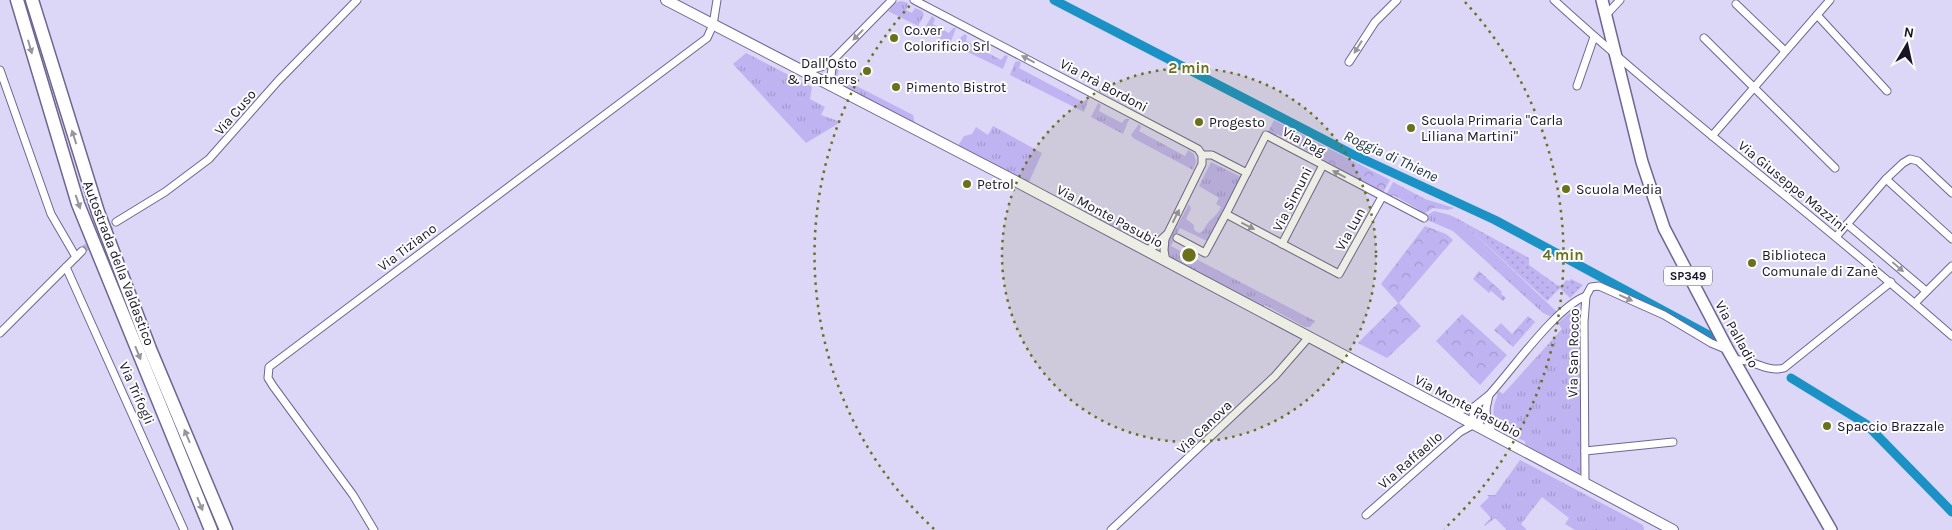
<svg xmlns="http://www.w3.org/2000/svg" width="1952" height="530" font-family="Karla,sans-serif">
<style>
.grass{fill:url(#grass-tufts)}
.forest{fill:url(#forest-crowns)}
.garden{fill:url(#garden-dots)}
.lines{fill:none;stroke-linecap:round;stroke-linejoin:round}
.canal{stroke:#1a92c5;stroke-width:9}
.street-tunnel{stroke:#b5afcd;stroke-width:7;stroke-dasharray:7 3.5;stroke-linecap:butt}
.street-casing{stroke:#706595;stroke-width:9}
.secondary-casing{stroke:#706595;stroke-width:12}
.primary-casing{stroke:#706595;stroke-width:14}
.highway-casing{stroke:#706595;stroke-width:15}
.street{stroke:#fff;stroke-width:7}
.secondary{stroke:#fff;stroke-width:10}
.primary{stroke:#fff;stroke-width:11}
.highway{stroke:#fff;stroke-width:12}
.oneway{fill:#98959e}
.ring{fill:none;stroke:#6a7118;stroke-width:2.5;stroke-dasharray:2.5 5}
.poi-dot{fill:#6a7118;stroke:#fcfcfc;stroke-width:2}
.labels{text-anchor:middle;stroke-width:4;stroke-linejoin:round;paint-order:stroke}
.shield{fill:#fcfcfc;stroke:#5d5a67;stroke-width:1}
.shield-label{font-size:12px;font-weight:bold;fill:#191427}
.poi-label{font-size:14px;fill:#191427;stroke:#fcfcfc;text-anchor:start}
.street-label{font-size:14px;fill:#191427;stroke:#fcfcfc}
.water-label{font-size:15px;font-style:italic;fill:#233a47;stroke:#fcfcfc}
.centre{fill:#6a7118;stroke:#fcfcfc;stroke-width:2.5}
.ring-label{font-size:15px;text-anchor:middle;font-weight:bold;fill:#6a7118;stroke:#fcfcfc;stroke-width:4;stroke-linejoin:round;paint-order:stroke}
</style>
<defs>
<pattern id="grass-tufts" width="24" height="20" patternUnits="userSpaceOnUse" patternTransform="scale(1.25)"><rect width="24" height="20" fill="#c0b3f1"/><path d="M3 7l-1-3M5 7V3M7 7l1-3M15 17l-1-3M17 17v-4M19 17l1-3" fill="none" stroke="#a499cf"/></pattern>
<pattern id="forest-crowns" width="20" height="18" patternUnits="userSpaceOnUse" patternTransform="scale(1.25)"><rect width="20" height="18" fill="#c0b3f1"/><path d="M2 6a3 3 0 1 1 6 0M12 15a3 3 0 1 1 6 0" fill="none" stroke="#a499cf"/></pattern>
<pattern id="garden-dots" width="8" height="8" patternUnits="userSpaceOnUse" patternTransform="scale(1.25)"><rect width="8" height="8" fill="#c0b3f1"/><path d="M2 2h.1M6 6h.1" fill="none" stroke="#a499cf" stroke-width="1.8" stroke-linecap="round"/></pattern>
</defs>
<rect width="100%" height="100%" fill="#dcd6f7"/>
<g class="grass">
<polygon points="901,1 908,3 906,10 912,13 915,8 922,11 924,15 918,26 888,11 895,3"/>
<polygon points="932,16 935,19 933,24 949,33 953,28 956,28 950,44 924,29"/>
<polygon points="965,34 967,36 966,41 1001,60 1005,55 1008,56 1003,69 957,47 961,37"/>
<polygon points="746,53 812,87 810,99 825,107 821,115 841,122 806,143 733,64"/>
<polygon points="1019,61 1021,63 1019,68 1083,102 1089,98 1084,112 1010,75 1015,62"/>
<polygon points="837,65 839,70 837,76 913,115 915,124 835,82 834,77"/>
<polygon points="1098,103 1101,105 1099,111 1120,122 1122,123 1125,119 1129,119 1123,134 1091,117"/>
<polygon points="1139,124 1141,127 1139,131 1185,156 1188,150 1194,154 1196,162 1193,170 1133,138 1131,135"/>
<polygon points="993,126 1042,153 1028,184 958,146 964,136 972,134 976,127 988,135"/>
<path d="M1211,162l30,15 -34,64 -27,-13 -9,18 144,75 -5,6h-5l-40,-22 -4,3 -92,-51 -2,-13 22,-40 2,5 -5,10 8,6v5l5,3 4,-2c6,-13 12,-12 18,-24l-5,-3 3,-6 -20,-12z"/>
<polygon points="1086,205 1128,227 1125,233 1083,211"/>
<polygon points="1434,211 1450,215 1460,220 1557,312 1550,316 1543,313 1453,231 1425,219 1429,214"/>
<path d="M1576,307l5,3 1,163 -5,1 -51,-25 -1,-8c-16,-7 -35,-12 -31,-35 1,-6 5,-9 2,-14l3,-1 4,3 59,-65 -4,-6z"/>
<polygon points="1520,460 1643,525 1644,530 1575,530 1565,524 1569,518 1542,497 1521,524 1527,530 1507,530 1495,518 1485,526 1484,525 1491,518 1480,506 1489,497 1487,495 1495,495"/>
</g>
<g class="forest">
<polygon points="1274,120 1390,180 1383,193 1283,137 1277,134 1275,137 1268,132"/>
<polygon points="1393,182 1425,199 1454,208 1448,210 1433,208 1423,215 1417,212 1418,209 1393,195 1391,198 1386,195"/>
<polygon points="1425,226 1446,234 1453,240 1399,303 1421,326 1387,358 1358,343 1398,303 1381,284"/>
<polygon points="1479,271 1502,292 1501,294 1506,298 1503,301 1491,291 1489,293 1473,279"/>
<polygon points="1462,314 1507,355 1480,385 1436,341"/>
<polygon points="1528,316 1535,322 1513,347 1494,330 1501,323 1512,334"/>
</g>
<polygon class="garden" points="1460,220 1529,258 1529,265 1557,285 1562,286 1566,280 1569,281 1571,279 1583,285 1570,298 1560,288 1547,301"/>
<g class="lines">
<g class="canal">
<polyline points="1054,0 1350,153 1495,220 1716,339"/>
<polyline points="1791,378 1866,424 1952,512"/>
</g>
<polyline class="street-tunnel" points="82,251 116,222"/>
<g class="street-casing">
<g id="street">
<polyline points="914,0 1198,149 1202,155 1202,164 1165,239 1164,250 1166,262"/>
<path d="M1554,0c128,117 268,221 398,336"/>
<polyline points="1736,4 1785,51"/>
<polyline points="1606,15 1620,0"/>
<polyline points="1817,15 1887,91"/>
<polyline points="1704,38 1835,168"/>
<polyline points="1349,62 1375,22 1397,0"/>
<polyline points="0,70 51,214 76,257"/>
<polyline points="805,71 821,67 833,60"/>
<polyline points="830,84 833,60 892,0"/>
<polyline points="1577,86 1594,37"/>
<polyline points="1712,136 1830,0"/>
<polyline points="1202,155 1212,155 1247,173"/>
<polyline points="1886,179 1952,239"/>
<polyline points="1382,197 1339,274 1226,214 1266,135 1424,218"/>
<polyline points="116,222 165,192 209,159 278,81 357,0"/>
<polyline points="1847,224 1926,291"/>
<polyline points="1836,237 1886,179 1903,163 1910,159 1918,161 1952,193"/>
<polyline points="1177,238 1205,253 1226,214"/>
<polyline points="1282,244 1323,165"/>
<polyline points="1145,251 1153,247 1166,235"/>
<polyline points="66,267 184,530"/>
<polyline points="1915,303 1952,266"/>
<polyline points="0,333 82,251"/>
<path d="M1734,360c18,-2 32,13 50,8l107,-86"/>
<path d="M1489,395c23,-25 67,-88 97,-99"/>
<polyline points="1486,410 1487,420 1492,433"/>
<polyline points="1450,412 1474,407"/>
<polyline points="1585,451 1673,442"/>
<polyline points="1585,484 1584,322 1586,296 1591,287 1599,286 1664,315 1711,343 1728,350"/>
<polyline points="1366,515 1460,432 1480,421 1486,409 1489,395 1474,407 1472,425"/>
<polyline points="374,530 353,495 273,386 268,378 269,367 707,38 713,25 717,0"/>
<polyline points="1111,530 1275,376 1309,337"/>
</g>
</g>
<g class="secondary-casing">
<polyline id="secondary" points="666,0 1019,183 1673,530"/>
</g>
<g class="primary-casing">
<polyline id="primary" points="1602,0 1642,162 1664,228 1728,350 1831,530"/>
</g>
<g class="highway-casing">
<g id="highway">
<polyline points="17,0 78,204 211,530"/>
<polyline points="32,0 98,212 150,349 226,530"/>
</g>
</g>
<use href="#street" class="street"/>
<use href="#secondary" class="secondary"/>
<use href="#primary" class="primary"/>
<use href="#highway" class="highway"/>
</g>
<defs><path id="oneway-solid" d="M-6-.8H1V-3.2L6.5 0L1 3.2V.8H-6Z" transform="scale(1.25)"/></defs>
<g class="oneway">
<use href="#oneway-solid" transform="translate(858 35) rotate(134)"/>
<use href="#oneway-solid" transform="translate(30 47) rotate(74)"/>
<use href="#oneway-solid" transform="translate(1358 47) rotate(122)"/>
<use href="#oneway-solid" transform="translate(1028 59) rotate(-152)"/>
<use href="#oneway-solid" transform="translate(74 137) rotate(-108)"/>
<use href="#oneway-solid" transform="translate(1339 174) rotate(-152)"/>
<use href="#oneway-solid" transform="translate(78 202) rotate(71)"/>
<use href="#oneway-solid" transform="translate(1176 216) rotate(-63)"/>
<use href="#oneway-solid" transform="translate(1248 226) rotate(27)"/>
<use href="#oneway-solid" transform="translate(1898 267) rotate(41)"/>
<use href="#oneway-solid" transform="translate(1626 298) rotate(24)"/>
<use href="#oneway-solid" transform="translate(138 353) rotate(68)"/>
<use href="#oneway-solid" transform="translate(187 436) rotate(-113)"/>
<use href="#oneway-solid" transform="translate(200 504) rotate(68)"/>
</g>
<circle cx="1189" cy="255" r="187" fill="#6a7118" fill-opacity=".12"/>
<g class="ring">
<circle cx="1189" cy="255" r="187"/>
<path d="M934 529A374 374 0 0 1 913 2M1465 2A374 374 0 0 1 1444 529"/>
</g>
<g class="poi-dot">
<circle cx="894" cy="38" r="5"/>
<circle cx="867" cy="71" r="5"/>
<circle cx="896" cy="87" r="5"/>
<circle cx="1199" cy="122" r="5"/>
<circle cx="1411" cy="128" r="5"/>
<circle cx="967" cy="184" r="5"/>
<circle cx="1566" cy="189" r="5"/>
<circle cx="1752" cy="263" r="5"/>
<circle cx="1827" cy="426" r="5"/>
</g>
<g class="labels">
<rect class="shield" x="1664" y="266.5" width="48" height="19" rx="4"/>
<g class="shield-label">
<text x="1688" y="280">SP349</text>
</g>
<g class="poi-label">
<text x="904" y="35">Co.ver<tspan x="904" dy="16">Colorificio Srl</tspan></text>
<text x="857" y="68" text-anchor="end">Dall'Osto<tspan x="857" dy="16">&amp; Partners</tspan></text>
<text x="906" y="92">Pimento Bistrot</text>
<text x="1421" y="125">Scuola Primaria "Carla<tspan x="1421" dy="16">Liliana Martini"</tspan></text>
<text x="1209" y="127">Progesto</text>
<text x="977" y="189">Petrol</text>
<text x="1576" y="194">Scuola Media</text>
<text x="1762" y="260">Biblioteca<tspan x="1762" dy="16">Comunale di Zanè</tspan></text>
<text x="1837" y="431">Spaccio Brazzale</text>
</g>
<g class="street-label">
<text transform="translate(1104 85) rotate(28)" y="5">Via Prà Bordoni</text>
<text transform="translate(235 112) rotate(-49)" y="5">Via Cuso</text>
<text transform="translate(1304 141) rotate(28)" y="5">Via Pag</text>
<text transform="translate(1793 186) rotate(39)" y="5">Via Giuseppe Mazzini</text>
<text transform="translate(1292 199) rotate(-63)" y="5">Via Simuni</text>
<text transform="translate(1110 216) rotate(28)" y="5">Via Monte Pasubio</text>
<text transform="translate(1350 229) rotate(-61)" y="5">Via Lun</text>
<text transform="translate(407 247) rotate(-37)" y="5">Via Tiziano</text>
<text transform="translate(119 263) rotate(69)" y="5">Autostrada della Valdastico</text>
<text transform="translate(1737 334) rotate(61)" y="5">Via Palladio</text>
<text transform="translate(1573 353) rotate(-89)" y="5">Via San Rocco</text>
<text transform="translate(137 393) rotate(66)" y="5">Via Trifogli</text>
<text transform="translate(1468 406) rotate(28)" y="5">Via Monte Pasubio</text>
<text transform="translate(1204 427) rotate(-44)" y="5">Via Canova</text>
<text transform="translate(1410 460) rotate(-41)" y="5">Via Raffaello</text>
</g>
<g class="water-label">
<text transform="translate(1391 156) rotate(25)" y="5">Roggia di Thiene</text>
</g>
</g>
<circle cx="1189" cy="255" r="8" class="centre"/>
<g class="ring-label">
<text x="1189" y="73">2 min</text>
<text x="1563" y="260">4 min</text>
</g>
<g transform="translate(1907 45) rotate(9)" stroke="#fcfcfc" stroke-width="4" paint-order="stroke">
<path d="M0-4L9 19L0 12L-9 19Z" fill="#191427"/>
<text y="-8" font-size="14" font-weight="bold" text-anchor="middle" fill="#191427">N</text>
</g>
</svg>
